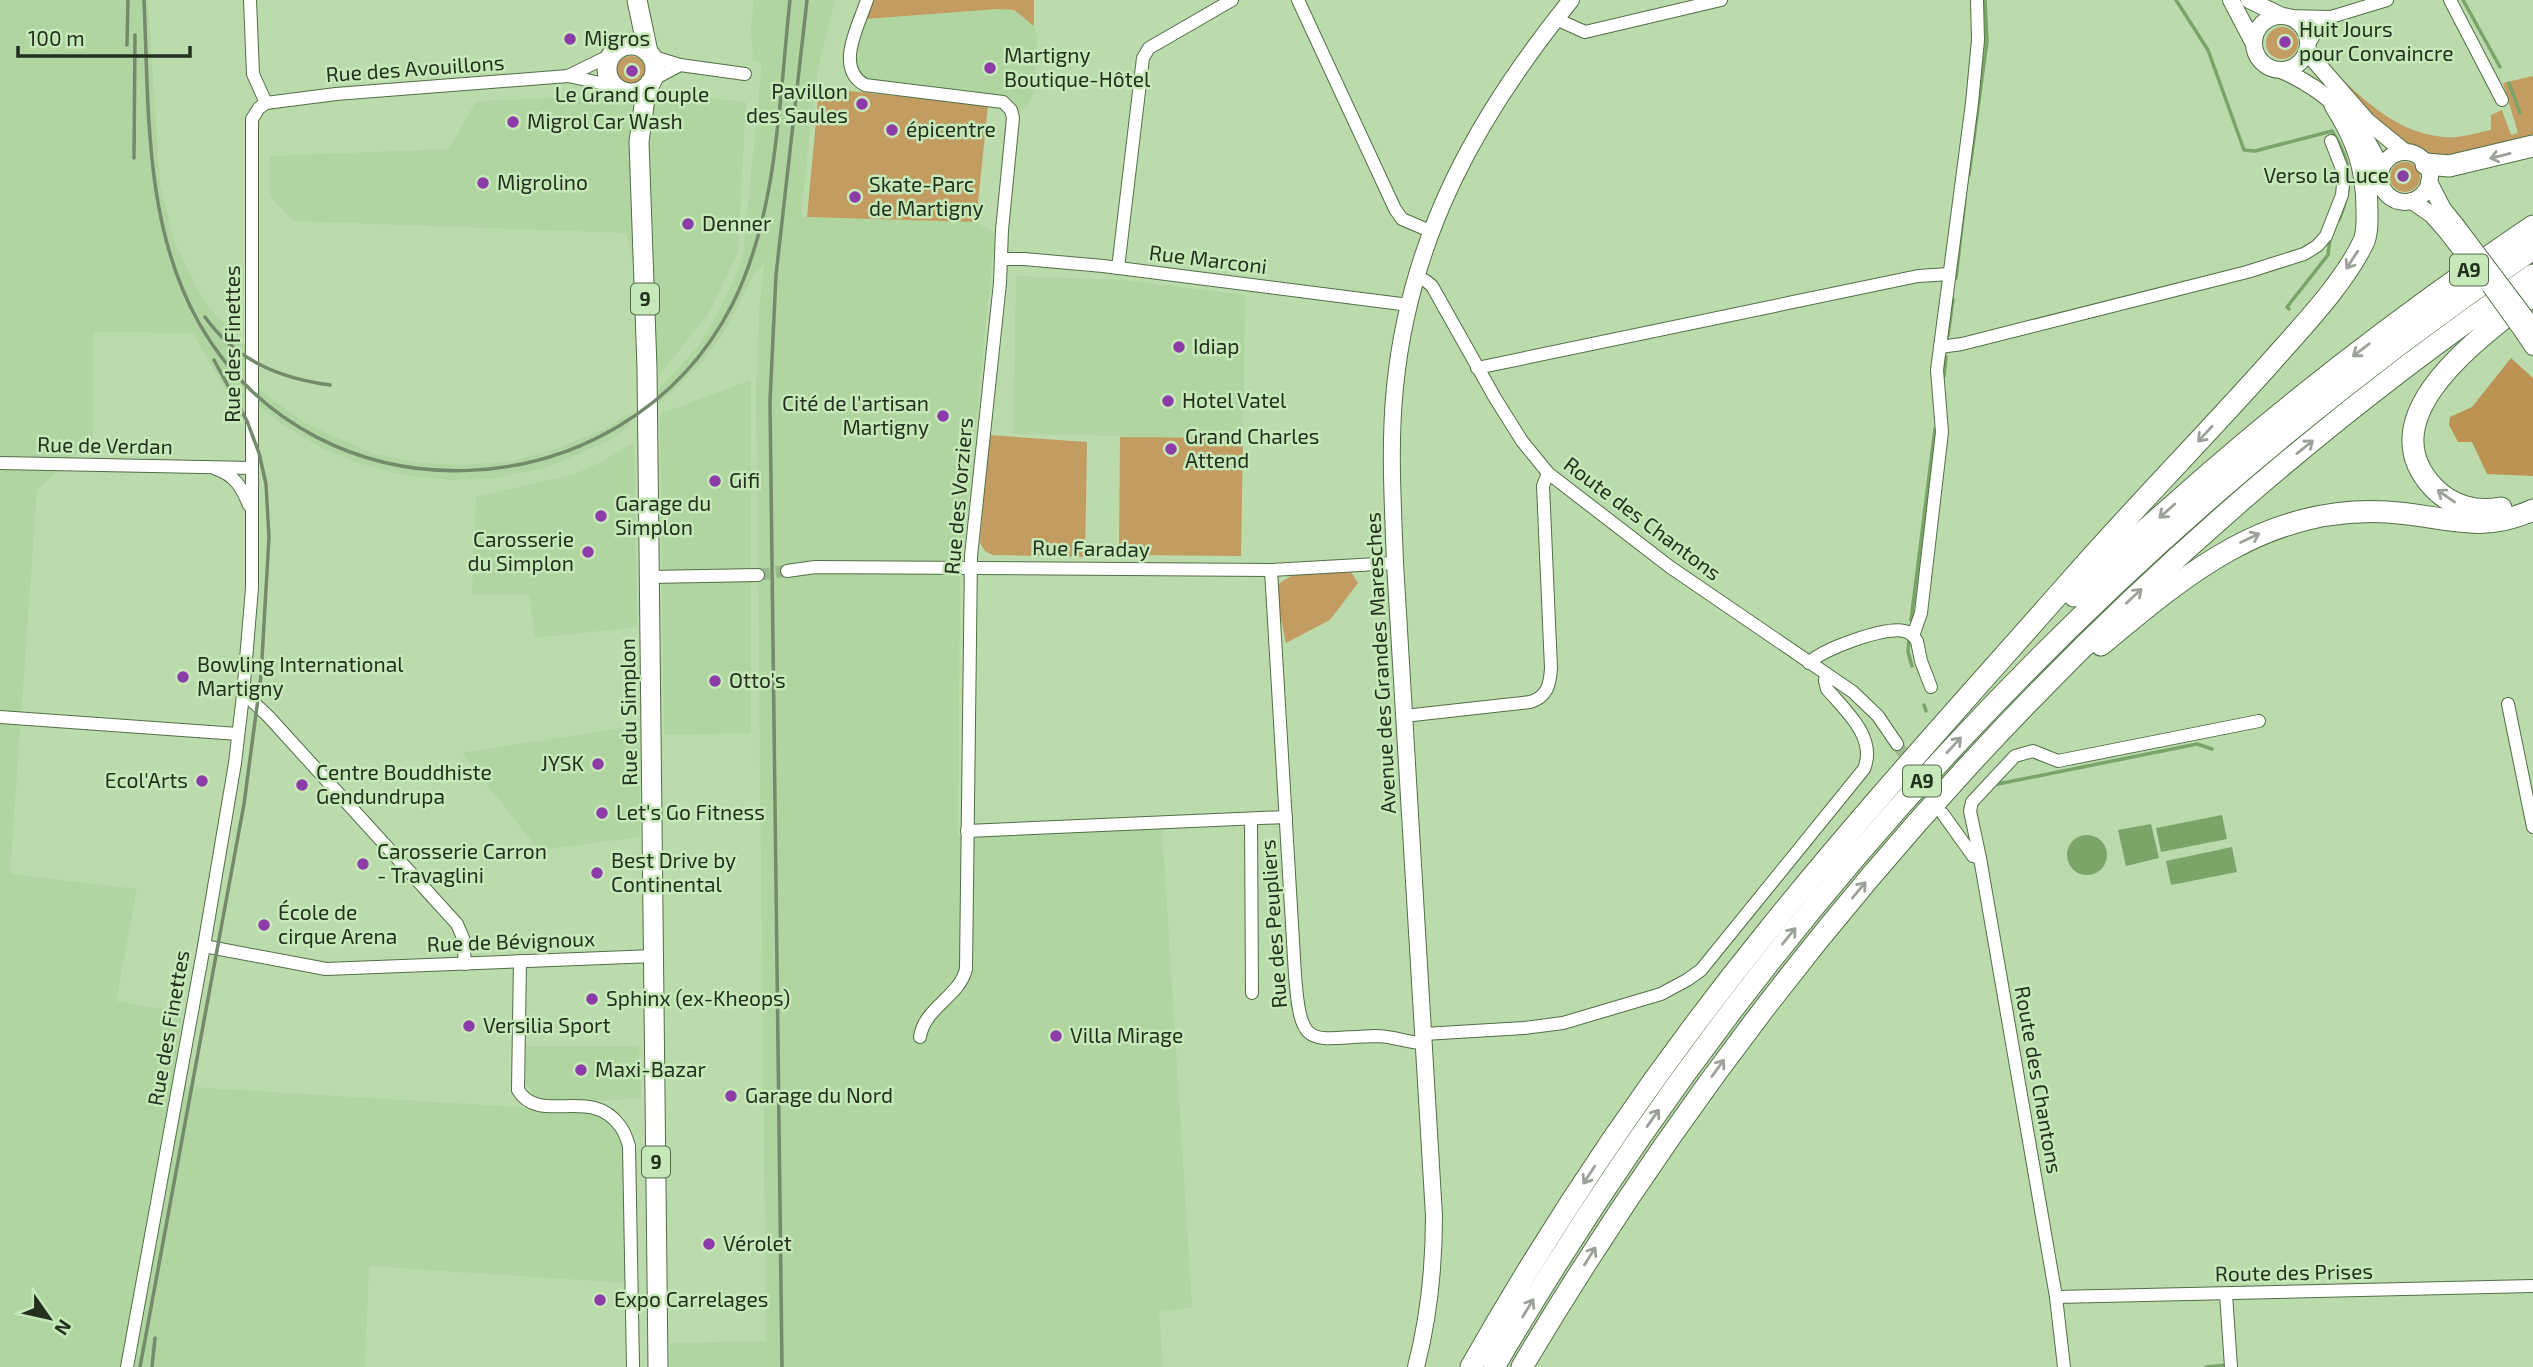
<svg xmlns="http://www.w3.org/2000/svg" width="2533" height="1367" font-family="'Exo 2',sans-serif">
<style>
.built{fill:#b0d5a0}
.green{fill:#c39c62}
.forest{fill:#bd9354}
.water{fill:#7ba469}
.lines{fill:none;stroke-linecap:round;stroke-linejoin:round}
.stream{stroke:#7ba469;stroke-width:3.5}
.street-tunnel{stroke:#9db990;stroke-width:12;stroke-dasharray:12 6;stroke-linecap:butt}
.street-casing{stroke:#526f45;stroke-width:14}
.secondary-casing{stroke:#526f45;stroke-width:18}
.primary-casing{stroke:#526f45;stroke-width:21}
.highway-casing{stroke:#526f45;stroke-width:23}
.street{stroke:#fff;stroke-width:12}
.secondary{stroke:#fff;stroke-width:16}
.primary{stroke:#fff;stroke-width:19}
.highway{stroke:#fff;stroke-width:21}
.rail{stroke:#748b6b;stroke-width:3.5}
.secondary-bridge-casing{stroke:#526f45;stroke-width:18;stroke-linecap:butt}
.secondary-bridge{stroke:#fff;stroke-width:16}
.oneway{stroke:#9ca29a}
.poi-dot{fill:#8d3ba9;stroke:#c7e9b9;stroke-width:2.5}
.labels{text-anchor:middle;stroke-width:5;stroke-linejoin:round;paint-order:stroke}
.shield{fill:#c7e9b9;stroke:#54684c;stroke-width:2}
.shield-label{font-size:19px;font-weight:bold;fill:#23301e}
.poi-label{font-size:21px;fill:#23301e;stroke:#c7e9b9;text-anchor:start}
.street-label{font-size:21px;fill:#23301e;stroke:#c7e9b9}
</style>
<rect width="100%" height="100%" fill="#bbdbad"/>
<g class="built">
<polygon points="0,0 148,0 160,185 175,242 197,289 208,306 245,346 245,376 270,398 307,424 372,453 420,463 465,465 512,461 559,448 602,430 630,414 630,426 608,441 545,468 489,479 451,480 403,475 362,464 322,448 283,425 245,395 244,422 193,333 93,332 93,438 37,490 10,874 137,889 116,1001 182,1012 172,1086 582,1111 595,1113 611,1122 624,1143 627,1283 369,1266 365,1367 0,1367"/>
<polygon points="754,0 835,0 820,60 814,95 801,217 976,222 995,233 960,580 958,836 1162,828 1192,1307 1159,1312 1163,1367 670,1367 670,1343 766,1341 756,391 759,311 764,264 756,271 724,332 698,367 659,404 659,389 695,350 712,324 735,278 743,255 762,63 753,60 751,28"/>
<polygon points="998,9 1014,10 1034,26 1037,35 1034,90 1031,99 1020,113 1013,99 999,95 871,81 859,75 854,55 866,19"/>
<polygon points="673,94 746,102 738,251 710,311 660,375 626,233 294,221 270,197 270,156 449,149 476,101"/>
<polygon points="1016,276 1122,280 1245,295 1243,438 1013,434"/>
<polygon points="751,380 751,733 664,735 660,414"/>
<polygon points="634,442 637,627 535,638 529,594 472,595 476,497 575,474 603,461"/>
<polygon points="639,725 640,837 539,850 462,753"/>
<polygon points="526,1046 639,1046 641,1099 546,1101 534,1096 526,1084"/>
</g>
<g class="green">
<polygon points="873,0 1034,0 1034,26 1014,10 998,9 866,19"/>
<circle cx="2282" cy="43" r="16"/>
<circle cx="631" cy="71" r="15"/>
<path d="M2323,61c37,34 67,70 120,76 16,2 32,-4 48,-7v-15l11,-5 9,25 7,-2 -15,-50 30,-7v61l-77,21 -23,-3 -15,-9 -15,-4 -16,-13z"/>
<polygon points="819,88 988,105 976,222 807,217"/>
<circle cx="2405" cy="177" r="15"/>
<polygon points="989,435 1087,442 1085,557 993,555 985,551 980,543"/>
<polygon points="1120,437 1243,438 1241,556 1119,555"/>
<polygon points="1351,572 1358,583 1330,620 1286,643 1275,590 1281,582 1293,575"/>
</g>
<polygon class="forest" points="2511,358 2533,378 2533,476 2487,474 2472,442 2458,442 2449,425 2450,417 2472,407"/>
<g class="water">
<polygon points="2222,815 2227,839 2161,852 2156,828"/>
<polygon points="2151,824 2159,858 2126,866 2118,830"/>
<circle cx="2087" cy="855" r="20"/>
<polygon points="2232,847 2237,872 2171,885 2166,861"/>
</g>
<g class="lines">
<g class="stream">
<path d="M2176,0l32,50 36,100 11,1 77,-20c20,33 22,53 7,89"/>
<polyline points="2463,0 2500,67"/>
<polyline points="2509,83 2520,113"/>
<polyline points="1969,175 1987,41 1985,0"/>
<polyline points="1956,278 1965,200"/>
<polyline points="2289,309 2287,307 2328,255 2330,239"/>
<polyline points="1948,336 1953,299"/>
<polyline points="1944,376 1946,357"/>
<polyline points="1911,620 1935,429"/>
<polyline points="1909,639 1908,652 1912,666"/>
<polyline points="1924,705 1926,711"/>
<polyline points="1993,785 2197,744 2212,749"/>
<polyline points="2206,1367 2226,1365"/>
</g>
<g class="street-tunnel">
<polyline points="758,575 787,571"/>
<polyline points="1897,744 1939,808"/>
</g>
<g class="street-casing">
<g id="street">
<polyline points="250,0 253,74 266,103"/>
<path d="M867,0c-8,25 -33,68 -2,85l138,17 8,8 2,8 -11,112 -2,53 -29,273 -5,413c-6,27 -42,39 -46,68"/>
<polyline points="1298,0 1395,209 1402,219 1430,231"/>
<polyline points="2450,0 2502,100"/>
<polyline points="2286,16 2331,17 2387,0"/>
<polyline points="1556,19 1585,32 1721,0"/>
<polyline points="2309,44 2319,27 2331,17"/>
<polyline points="651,56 680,65 745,74"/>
<polyline points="568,76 611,55"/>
<polyline points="652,80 680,65"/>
<polyline points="1002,259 1024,259 1103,266 1409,305"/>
<polyline points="1118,268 1143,58 1149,48 1232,0"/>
<polyline points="1417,277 1426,281 1432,286 1495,398 1522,441 1548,473 1670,567 1853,692 1878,716 1897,744"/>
<polyline points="1940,347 1962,344 2247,272 2304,254 2317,246 2326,236 2342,195 2344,174 2331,141"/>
<polyline points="1477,368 1918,276 1949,274"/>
<polyline points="0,463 252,468"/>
<path d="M216,469c19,6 26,19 33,36"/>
<path d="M1271,570l24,405c6,77 14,63 81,61 17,0 32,7 48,7"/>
<polyline points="787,571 815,567 1271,570 1395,563"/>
<polyline points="650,577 758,575"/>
<polyline points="1913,636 1921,613 1942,432 1937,370 1972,103 1978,40 1977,0"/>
<path d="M1809,663c13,-14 77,-37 95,-32 7,1 10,5 13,10l4,20 10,26"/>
<polyline points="243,695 248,697 269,717 457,924 463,938 465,964"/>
<polyline points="2508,704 2533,827"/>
<path d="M1404,716l126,-14c17,-5 20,-17 21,-34l-8,-182 5,-13"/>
<polyline points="0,717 238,734"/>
<polyline points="1943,814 1973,856 1980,858 2056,1297 2064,1367"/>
<polyline points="1251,819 1252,993"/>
<polyline points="967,831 1286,817"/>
<polyline points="1980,858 1970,811 1972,802 2015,756 2033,751 2058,761 2259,721"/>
<polyline points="204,946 326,969 654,956"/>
<path d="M520,961l-2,129c22,36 73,-5 102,36 4,5 7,13 9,20l4,221"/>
<path d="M1424,1034l100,-6 39,-5 98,-29 26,-14 14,-10 163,-201c13,-31 -18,-58 -37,-80l-2,-8 1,-7"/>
<polyline points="2226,1294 2231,1367"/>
<polyline points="2056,1297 2533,1286"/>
<polyline points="127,1367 204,946 235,763 243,695 252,588 252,119 259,108 266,103 336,94 568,76 614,86"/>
</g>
</g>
<g class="secondary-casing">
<g id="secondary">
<polyline points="2231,0 2254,44"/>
<polyline points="2249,0 2280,15"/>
<circle cx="2281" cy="43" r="27"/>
<polyline points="2307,52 2367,121 2405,152"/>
<path d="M2281,70c44,19 85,55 100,101"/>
<circle cx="2405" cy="177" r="25"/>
<polyline points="2429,182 2443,209 2456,225"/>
<polyline points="2412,201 2432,215 2447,232"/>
<polyline points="2523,332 2533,347"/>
<path d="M1416,1367c13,-50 18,-100 18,-151l-39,-653c-2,-58 -6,-117 0,-176 15,-151 82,-271 176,-387"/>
</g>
</g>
<g class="primary-casing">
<g id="primary">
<polyline points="637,0 648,52"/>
<circle cx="631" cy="69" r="24"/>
<polyline points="650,83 645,98 639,142 647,368 658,1367"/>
</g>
</g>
<g class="highway-casing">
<g id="highway">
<polyline points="2426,164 2449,166 2533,146"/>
<path d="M2501,508c-25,5 -50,-2 -68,-21 -67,-72 51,-152 100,-192"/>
<path d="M2074,596c33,-34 70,-65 106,-97 111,-99 229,-189 353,-273"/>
<path d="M2101,645c86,-72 167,-140 286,-133 55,3 92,23 146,-2"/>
<path d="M1471,1367c86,-152 185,-298 295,-434 98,-122 204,-238 307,-355 65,-74 134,-144 199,-217 30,-34 73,-79 92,-120 4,-10 3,-21 3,-31 0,-42 -10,-70 -32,-105"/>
<path d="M1494,1367c259,-444 613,-829 1039,-1118"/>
<path d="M1522,1367c256,-431 597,-808 1011,-1092"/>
</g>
</g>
<use href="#street" class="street"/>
<use href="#secondary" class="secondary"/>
<use href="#primary" class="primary"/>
<use href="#highway" class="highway"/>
<g class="rail">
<path d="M144,0c5,109 0,226 55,323 118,208 426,191 533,-18 46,-91 47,-205 58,-305"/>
<polyline points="127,45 128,0"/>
<polyline points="134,158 135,35"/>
<path d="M205,317c31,43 73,61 125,68"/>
<polyline points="140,1367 244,804 261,676 269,537 266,484 259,453 247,421 214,360"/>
<polyline points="152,1367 155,1338"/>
<polyline points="782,1367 770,401 776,275 807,0"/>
</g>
<g class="secondary-bridge-casing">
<g id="secondary-bridge">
<polyline points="2456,225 2532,326"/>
<polyline points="2447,232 2467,258"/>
<polyline points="2490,286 2523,332"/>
</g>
</g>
<use href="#secondary-bridge" class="secondary-bridge"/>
</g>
<defs><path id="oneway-shaft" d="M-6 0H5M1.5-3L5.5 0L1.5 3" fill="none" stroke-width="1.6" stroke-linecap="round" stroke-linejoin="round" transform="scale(1.75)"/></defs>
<g class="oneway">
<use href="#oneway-shaft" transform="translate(2500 156) rotate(166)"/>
<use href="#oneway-shaft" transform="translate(2352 260) rotate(123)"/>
<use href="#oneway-shaft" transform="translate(2361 350) rotate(143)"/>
<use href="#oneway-shaft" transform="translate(2205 434) rotate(133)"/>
<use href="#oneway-shaft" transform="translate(2305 447) rotate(-39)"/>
<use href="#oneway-shaft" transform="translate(2446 496) rotate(-145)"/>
<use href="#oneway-shaft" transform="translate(2167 511) rotate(138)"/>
<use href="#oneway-shaft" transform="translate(2250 538) rotate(-25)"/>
<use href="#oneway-shaft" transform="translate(2134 596) rotate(-43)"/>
<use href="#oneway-shaft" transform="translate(1954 745) rotate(-47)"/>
<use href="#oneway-shaft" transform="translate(1859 890) rotate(-50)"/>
<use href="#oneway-shaft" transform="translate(1789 936) rotate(-51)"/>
<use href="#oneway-shaft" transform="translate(1718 1068) rotate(-54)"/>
<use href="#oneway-shaft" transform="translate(1653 1118) rotate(-55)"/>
<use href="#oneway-shaft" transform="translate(1589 1175) rotate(123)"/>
<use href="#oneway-shaft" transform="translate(1590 1256) rotate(-58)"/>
<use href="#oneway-shaft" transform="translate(1528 1308) rotate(-59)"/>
</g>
<g class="poi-dot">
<circle cx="570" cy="39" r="7"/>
<circle cx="2285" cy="42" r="7"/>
<circle cx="990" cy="68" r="7"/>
<circle cx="632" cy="71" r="7"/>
<circle cx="862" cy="104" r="7"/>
<circle cx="513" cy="122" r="7"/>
<circle cx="892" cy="130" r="7"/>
<circle cx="2403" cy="176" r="7"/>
<circle cx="483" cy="183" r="7"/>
<circle cx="855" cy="197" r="7"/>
<circle cx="688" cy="224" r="7"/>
<circle cx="1179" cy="347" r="7"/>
<circle cx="1168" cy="401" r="7"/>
<circle cx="943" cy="416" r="7"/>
<circle cx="1171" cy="449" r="7"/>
<circle cx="715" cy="481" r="7"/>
<circle cx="601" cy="516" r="7"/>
<circle cx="588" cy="552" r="7"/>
<circle cx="183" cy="677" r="7"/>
<circle cx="715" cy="681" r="7"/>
<circle cx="598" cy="764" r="7"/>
<circle cx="202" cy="781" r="7"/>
<circle cx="302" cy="785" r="7"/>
<circle cx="602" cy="813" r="7"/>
<circle cx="363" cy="864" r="7"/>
<circle cx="597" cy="873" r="7"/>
<circle cx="264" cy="925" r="7"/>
<circle cx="592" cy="999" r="7"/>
<circle cx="469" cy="1026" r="7"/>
<circle cx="1056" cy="1036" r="7"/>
<circle cx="581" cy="1070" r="7"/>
<circle cx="731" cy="1096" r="7"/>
<circle cx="709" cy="1244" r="7"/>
<circle cx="600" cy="1300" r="7"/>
</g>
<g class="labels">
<g class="shield">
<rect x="2450" y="254.5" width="38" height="31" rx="5"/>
<rect x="631" y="283.5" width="28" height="31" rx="5"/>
<rect x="1903" y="765.5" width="38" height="31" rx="5"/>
<rect x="642" y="1146.5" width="28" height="31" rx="5"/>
</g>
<g class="shield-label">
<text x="2469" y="277">A9</text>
<text x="645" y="306">9</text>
<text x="1922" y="788">A9</text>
<text x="656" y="1169">9</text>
</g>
<g class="poi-label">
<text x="2299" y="37">Huit Jours<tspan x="2299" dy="24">pour Convaincre</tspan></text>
<text x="584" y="46">Migros</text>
<text x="1004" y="63">Martigny<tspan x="1004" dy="24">Boutique-Hôtel</tspan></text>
<text x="848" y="99" text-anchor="end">Pavillon<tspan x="848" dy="24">des Saules</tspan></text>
<text x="632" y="102" text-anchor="middle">Le Grand Couple</text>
<text x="527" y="129">Migrol Car Wash</text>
<text x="906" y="137">épicentre</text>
<text x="2389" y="183" text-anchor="end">Verso la Luce</text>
<text x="497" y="190">Migrolino</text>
<text x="869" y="192">Skate-Parc<tspan x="869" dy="24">de Martigny</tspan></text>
<text x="702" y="231">Denner</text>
<text x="1193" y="354">Idiap</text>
<text x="1182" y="408">Hotel Vatel</text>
<text x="929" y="411" text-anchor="end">Cité de l'artisan<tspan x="929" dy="24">Martigny</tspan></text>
<text x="1185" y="444">Grand Charles<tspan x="1185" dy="24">Attend</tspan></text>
<text x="729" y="488">Gifi</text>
<text x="615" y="511">Garage du<tspan x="615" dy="24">Simplon</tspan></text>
<text x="574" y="547" text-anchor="end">Carosserie<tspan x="574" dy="24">du Simplon</tspan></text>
<text x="197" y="672">Bowling International<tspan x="197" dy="24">Martigny</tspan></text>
<text x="729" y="688">Otto's</text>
<text x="584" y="771" text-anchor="end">JYSK</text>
<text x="316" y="780">Centre Bouddhiste<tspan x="316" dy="24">Gendundrupa</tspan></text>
<text x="188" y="788" text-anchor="end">Ecol'Arts</text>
<text x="616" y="820">Let's Go Fitness</text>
<text x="377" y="859">Carosserie Carron<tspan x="377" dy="24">- Travaglini</tspan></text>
<text x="611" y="868">Best Drive by<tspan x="611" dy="24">Continental</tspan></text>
<text x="278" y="920">École de<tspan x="278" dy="24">cirque Arena</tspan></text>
<text x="606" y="1006">Sphinx (ex-Kheops)</text>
<text x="483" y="1033">Versilia Sport</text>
<text x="1070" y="1043">Villa Mirage</text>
<text x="595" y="1077">Maxi-Bazar</text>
<text x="745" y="1103">Garage du Nord</text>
<text x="723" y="1251">Vérolet</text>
<text x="614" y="1307">Expo Carrelages</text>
</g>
<g class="street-label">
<text transform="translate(415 69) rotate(-4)" y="7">Rue des Avouillons</text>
<text transform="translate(1208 260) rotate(7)" y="7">Rue Marconi</text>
<text transform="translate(233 344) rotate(-90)" y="7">Rue des Finettes</text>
<text transform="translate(105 446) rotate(1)" y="7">Rue de Verdan</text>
<text transform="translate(959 496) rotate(-85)" y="7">Rue des Vorziers</text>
<text transform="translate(1642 519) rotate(37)" y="7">Route des Chantons</text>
<text transform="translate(1091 549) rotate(1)" y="7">Rue Faraday</text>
<text transform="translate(1381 663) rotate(-93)" y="7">Avenue des Grandes Maresches</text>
<text transform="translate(629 712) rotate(-91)" y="7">Rue du Simplon</text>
<text transform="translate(1274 924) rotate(-94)" y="7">Rue des Peupliers</text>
<text transform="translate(511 942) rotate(-2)" y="7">Rue de Bévignoux</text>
<text transform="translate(169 1028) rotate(-80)" y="7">Rue des Finettes</text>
<text transform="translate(2038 1080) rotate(80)" y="7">Route des Chantons</text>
<text transform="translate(2294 1273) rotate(-1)" y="7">Route des Prises</text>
</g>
</g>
<g transform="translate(49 1318) rotate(124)" stroke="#c7e9b9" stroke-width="5" paint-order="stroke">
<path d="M0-5L12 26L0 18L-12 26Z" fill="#23301e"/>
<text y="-10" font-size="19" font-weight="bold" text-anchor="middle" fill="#23301e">N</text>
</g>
<path d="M18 46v10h172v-10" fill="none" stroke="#23301e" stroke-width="3.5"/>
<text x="28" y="46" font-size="21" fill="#23301e" stroke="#c7e9b9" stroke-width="5" paint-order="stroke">100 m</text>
</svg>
